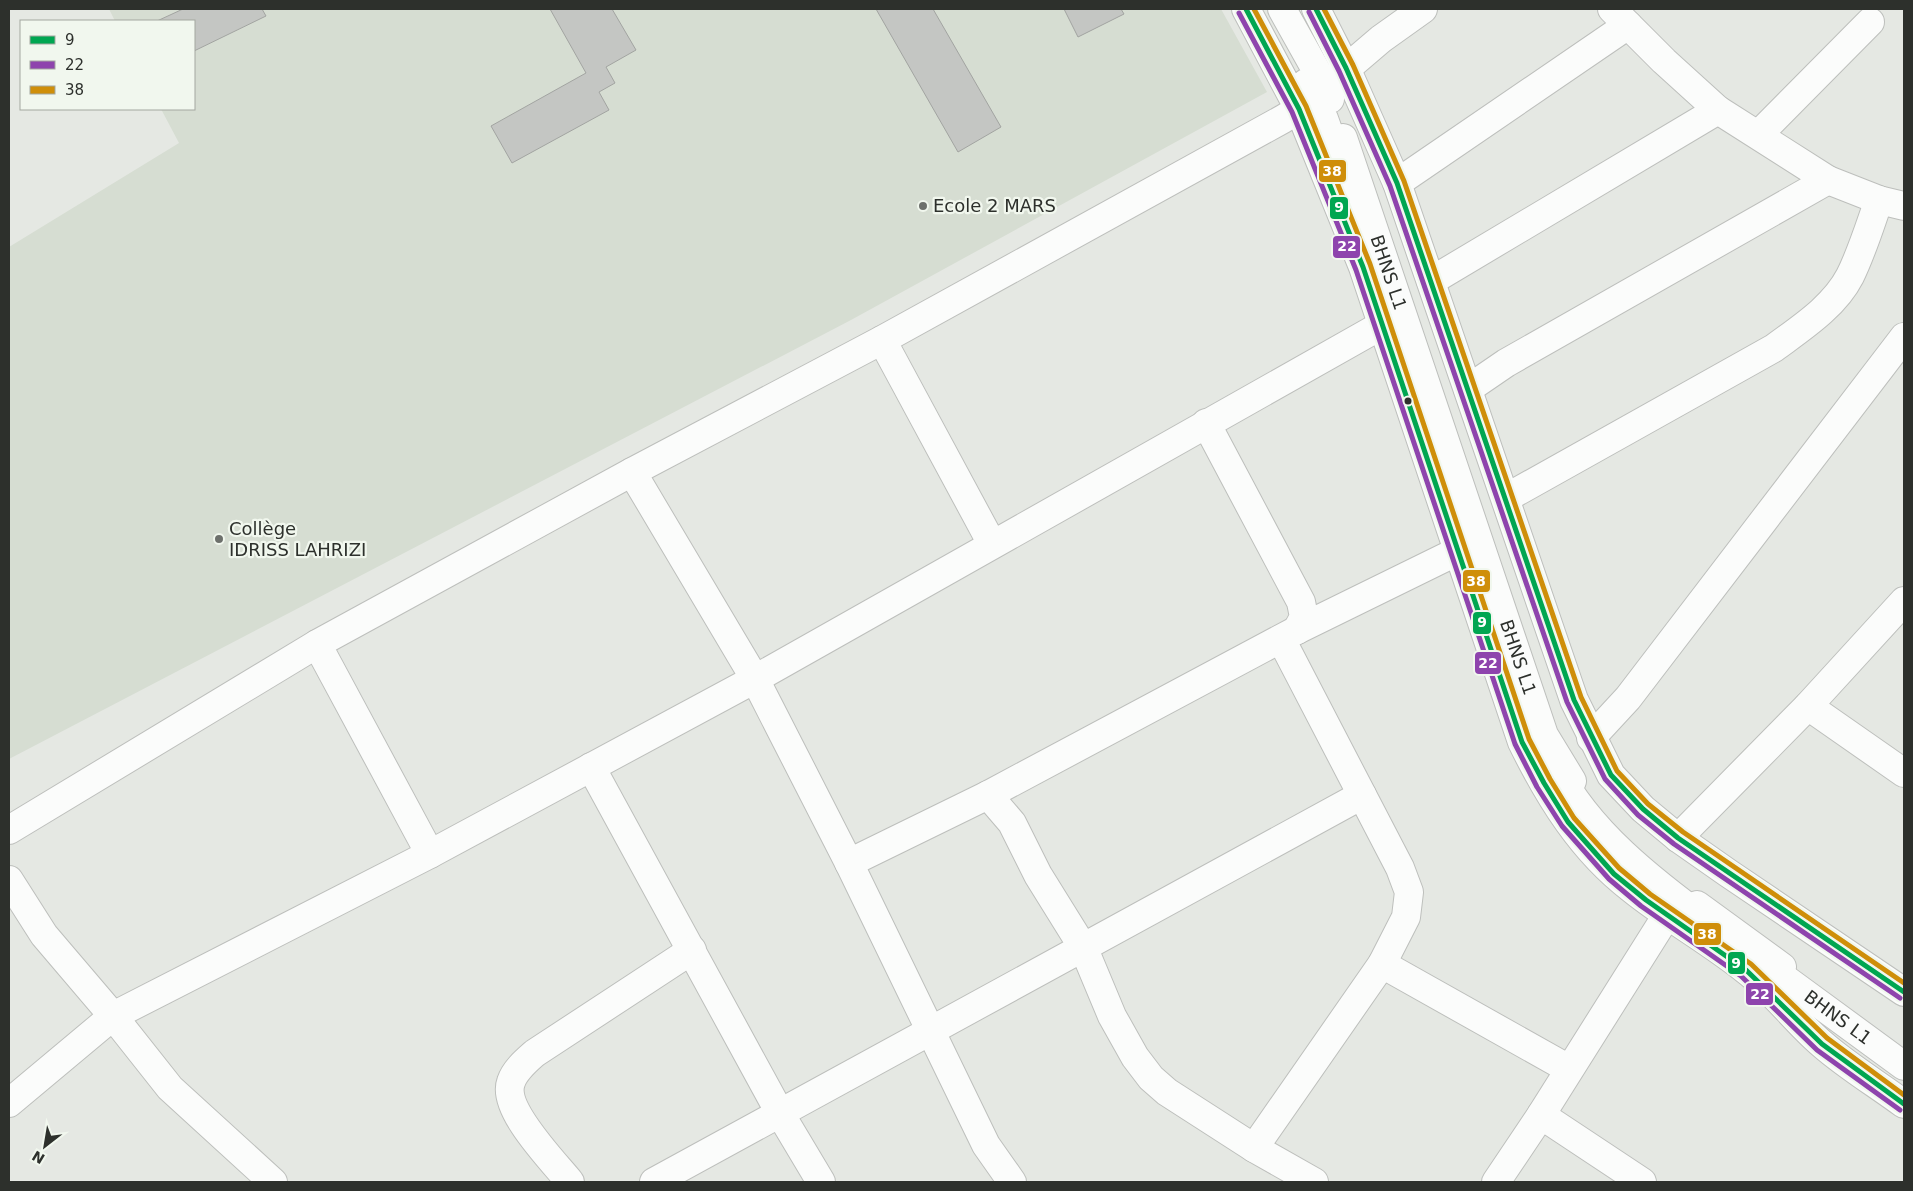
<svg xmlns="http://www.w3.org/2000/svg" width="1913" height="1191" font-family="'DejaVu Sans',sans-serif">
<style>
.built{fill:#d6ddd2}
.building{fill:#c4c6c3;stroke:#a2a4a1}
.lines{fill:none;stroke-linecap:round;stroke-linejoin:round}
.minor-casing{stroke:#bdbfbc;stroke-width:30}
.minor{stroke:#fbfcfb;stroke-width:28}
.bus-1-casing{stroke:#f1f7ee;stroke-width:9}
.bus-2-casing{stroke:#f1f7ee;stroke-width:9}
.bus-3-casing{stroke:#f1f7ee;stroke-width:9}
.bus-1{stroke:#00a651;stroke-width:5}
.bus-2{stroke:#8e44ad;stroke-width:5}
.bus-3{stroke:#cf8e09;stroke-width:5}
.poi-dot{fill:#6d706c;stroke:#f1f7ee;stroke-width:2}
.bus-dot{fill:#2d302c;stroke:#f1f7ee;stroke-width:2}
.labels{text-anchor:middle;stroke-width:4.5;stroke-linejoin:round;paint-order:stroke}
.poi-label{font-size:18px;fill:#2d302c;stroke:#f1f7ee;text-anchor:start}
.street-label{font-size:18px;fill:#2d302c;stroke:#f1f7ee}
.line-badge{stroke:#f1f7ee;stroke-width:2}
.badge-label{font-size:14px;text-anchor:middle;font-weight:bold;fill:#fff}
</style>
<rect width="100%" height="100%" fill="#e5e8e3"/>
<polygon class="built" points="109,9 1221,9 1267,92 851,320 9,759 9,247 179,143 161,109 194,109 194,21 115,21"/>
<g class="building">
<polygon points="183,9 262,9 266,16 194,51 194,21 157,21"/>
<polygon points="550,9 612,9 636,50 606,67 615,83 599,92 609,110 512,163 491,126 586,73"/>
<polygon points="876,9 933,9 1001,127 958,152"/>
<polygon points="1064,9 1121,9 1124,14 1078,37"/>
</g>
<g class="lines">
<g class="minor-casing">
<g id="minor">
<path d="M1246,9l53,100 64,158 159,475c27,55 60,109 110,147 36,29 78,52 114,81 29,22 49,51 76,74 25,22 55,40 82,60"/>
<polyline points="1282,9 1325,86 1330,99"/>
<polyline points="1316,9 1346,68 1397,183 1574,700 1611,775 1643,809 1678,838 1728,873 1904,992"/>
<polyline points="1612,9 1664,61 1718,110 1828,180 1879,200 1904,206"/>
<polyline points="1306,83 1324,119 1339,161"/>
<polyline points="1759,134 1870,22"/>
<path id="s1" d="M1343,138l201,597 28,46"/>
<polyline points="1397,183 1628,25"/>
<polyline points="1431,281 1718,110"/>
<polyline points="882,340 992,544"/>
<polyline points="1468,389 1506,363 1828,180"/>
<polyline points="1206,423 1301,602 1304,617 1297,630"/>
<polyline points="632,472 755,679 849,863 986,1145 1012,1182"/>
<path d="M1506,498l268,-150c27,-20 60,-41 76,-72 12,-24 20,-51 29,-76"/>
<polyline points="317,644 430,854"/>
<polyline points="1808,706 1904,773"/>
<polyline points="1591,738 1628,698 1904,337"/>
<polyline points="591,767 781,1115 821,1182"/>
<path d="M1556,768c31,63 97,114 153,155"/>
<polyline points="988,795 1012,823 1038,875 1084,949 1112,1016 1135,1057 1151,1078 1167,1092 1254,1148 1314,1182"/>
<polyline points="9,830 317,644 632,472 882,340 1283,119 1299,109 1381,39 1423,9"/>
<polyline points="1678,838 1808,706 1904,601"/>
<polyline points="849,863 988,795 1297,630 1458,551"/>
<polyline points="9,880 44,935 113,1016 170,1088 273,1182"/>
<polyline points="1697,905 1782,967"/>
<path id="s2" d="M1762,962l142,104"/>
<polyline points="1382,964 1569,1069"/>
<polyline points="9,1103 113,1016 430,854 755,679 1382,325"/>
<polyline points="1541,1115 1642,1182"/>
<polyline points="1254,1148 1382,964 1406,917 1409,892 1400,868 1281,639"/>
<path d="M570,1182c-16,-20 -69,-73 -59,-100 4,-12 15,-21 24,-29l157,-103"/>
<polyline points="654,1182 1362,795"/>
<polyline points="1496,1182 1541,1115 1667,915"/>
</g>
</g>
<use href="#minor" class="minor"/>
<g class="bus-1-casing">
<g id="bus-1">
<polyline points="1246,9 1299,109 1363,267 1522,742 1544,783 1568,822 1614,874 1646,900 1746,970 1822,1044 1904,1104"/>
<polyline points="1316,9 1346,68 1397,183 1574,700 1611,775 1643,809 1678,838 1904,992"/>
</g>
</g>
<g class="bus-2-casing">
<g id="bus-2">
<polyline points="1309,12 1339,71 1390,186 1567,702 1605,779 1638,815 1674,844 1900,998"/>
<polyline points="1239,13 1292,112 1356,270 1515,744 1537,787 1562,826 1609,879 1641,906 1741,976 1817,1050 1900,1110"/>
</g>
</g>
<g class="bus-3-casing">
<g id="bus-3">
<polyline points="1254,9 1306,106 1370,264 1529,739 1550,779 1574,818 1619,868 1650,894 1751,964 1827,1038 1904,1095"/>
<polyline points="1324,9 1353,65 1404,181 1581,697 1617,771 1648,804 1683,832 1904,983"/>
</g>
</g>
<use href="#bus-1" class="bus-1"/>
<use href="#bus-2" class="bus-2"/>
<use href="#bus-3" class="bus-3"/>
</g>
<g class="poi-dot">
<circle cx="923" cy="206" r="5"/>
<circle cx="219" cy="539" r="5"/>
</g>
<circle class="bus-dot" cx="1408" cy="401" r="4.5"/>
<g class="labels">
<g class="poi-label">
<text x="933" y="212">Ecole 2 MARS</text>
<text x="229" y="535">Collège<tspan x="229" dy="21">IDRISS LAHRIZI</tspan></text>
</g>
<g class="street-label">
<text dy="6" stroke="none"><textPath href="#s1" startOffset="142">BHNS L1</textPath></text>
<text dy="6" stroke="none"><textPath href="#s1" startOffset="548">BHNS L1</textPath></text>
<text dy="6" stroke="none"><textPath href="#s2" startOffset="94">BHNS L1</textPath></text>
</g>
</g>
<g class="line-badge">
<rect x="1318" y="159" width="29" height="24" rx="5" fill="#cf8e09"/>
<rect x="1329" y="196" width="20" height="24" rx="5" fill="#00a651"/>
<rect x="1332" y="235" width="29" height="24" rx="5" fill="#8e44ad"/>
<rect x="1462" y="569" width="29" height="24" rx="5" fill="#cf8e09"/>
<rect x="1472" y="611" width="20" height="24" rx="5" fill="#00a651"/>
<rect x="1474" y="651" width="28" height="24" rx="5" fill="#8e44ad"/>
<rect x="1693" y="922" width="29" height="24" rx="5" fill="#cf8e09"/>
<rect x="1727" y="951" width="19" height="24" rx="5" fill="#00a651"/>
<rect x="1745" y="982" width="29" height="24" rx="5" fill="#8e44ad"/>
</g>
<g class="badge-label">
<text x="1332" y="176">38</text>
<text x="1339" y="212">9</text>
<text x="1347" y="251">22</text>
<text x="1476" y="586">38</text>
<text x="1482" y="627">9</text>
<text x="1488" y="668">22</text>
<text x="1707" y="939">38</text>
<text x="1736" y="968">9</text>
<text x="1760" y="999">22</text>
</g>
<rect width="1913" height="1191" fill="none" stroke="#2d302c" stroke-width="20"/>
<rect x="20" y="20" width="175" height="90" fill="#f1f7ee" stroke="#a3a7a0"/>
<rect x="30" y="36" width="25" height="8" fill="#00a651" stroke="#a3a7a0"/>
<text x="65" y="45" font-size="15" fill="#2d302c">9</text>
<rect x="30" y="61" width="25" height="8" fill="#8e44ad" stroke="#a3a7a0"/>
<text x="65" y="70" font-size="15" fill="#2d302c">22</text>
<rect x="30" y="86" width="25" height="8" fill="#cf8e09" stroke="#a3a7a0"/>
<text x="65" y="95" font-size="15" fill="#2d302c">38</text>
<g transform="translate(45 1146) rotate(211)" stroke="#f1f7ee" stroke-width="4" paint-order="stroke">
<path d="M0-4L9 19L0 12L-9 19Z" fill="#2d302c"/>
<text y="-8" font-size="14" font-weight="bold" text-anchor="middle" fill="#2d302c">N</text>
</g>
</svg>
